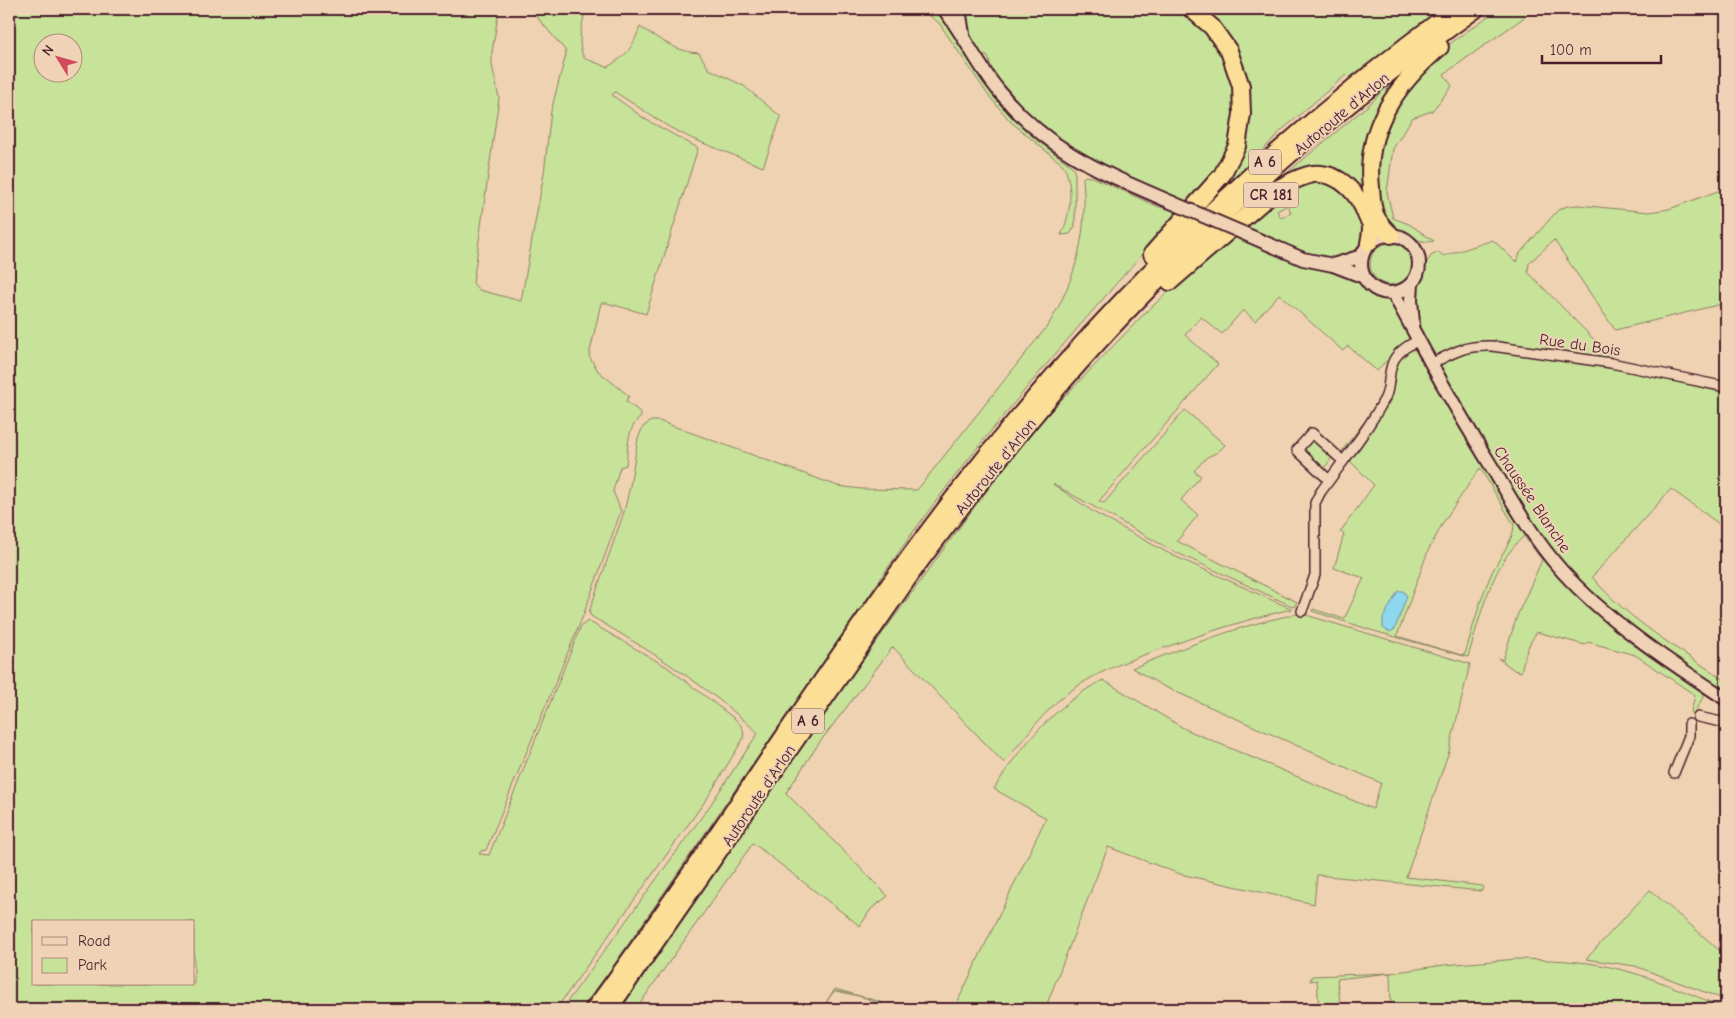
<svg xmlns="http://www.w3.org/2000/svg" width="1735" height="1018" font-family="'Comic Neue',sans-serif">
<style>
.green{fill:#c7e299;stroke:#888062;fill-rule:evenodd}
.water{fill:#8ed8ef;stroke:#738ea1}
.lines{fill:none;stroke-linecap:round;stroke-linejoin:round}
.minor-casing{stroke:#4a1f2b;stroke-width:12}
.secondary-casing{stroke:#4a1f2b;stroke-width:16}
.motorway-casing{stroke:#4a1f2b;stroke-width:20}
.minor{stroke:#f0d3b6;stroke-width:9}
.secondary{stroke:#f0d3b6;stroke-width:12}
.motorway{stroke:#fbdf96;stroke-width:16}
.secondary-bridge-casing{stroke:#4a1f2b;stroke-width:16;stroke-linecap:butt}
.secondary-bridge{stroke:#f0d3b6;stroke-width:12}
.labels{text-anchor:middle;stroke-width:4;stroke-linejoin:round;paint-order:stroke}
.shield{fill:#f0d3b6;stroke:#7c5555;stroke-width:1}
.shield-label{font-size:15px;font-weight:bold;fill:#4a1f2b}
.street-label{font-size:16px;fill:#4a1f2b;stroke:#f0d3b6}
</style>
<rect width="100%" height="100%" fill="#efd2b1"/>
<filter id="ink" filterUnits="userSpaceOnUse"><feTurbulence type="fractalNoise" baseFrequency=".02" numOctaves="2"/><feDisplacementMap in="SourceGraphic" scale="10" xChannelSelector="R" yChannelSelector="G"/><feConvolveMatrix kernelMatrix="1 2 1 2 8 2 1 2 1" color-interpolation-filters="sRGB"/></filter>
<g filter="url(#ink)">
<g class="green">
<path d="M9,9h490l-7,43v13l7,33 -26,185 6,7 42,11 23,-128 7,-62 15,-57 -1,-4 -35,-41h56c-4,16 -10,33 -2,49l23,9c20,-11 25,-19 33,-40 20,12 36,25 59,26l10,16 35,17 37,31 -18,50 -70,-28 -24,-12 -54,-35 -3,3 33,24 53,29 -52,166 -39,-11h-6l-12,53 9,15 31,25 -3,5 15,12v4c-14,10 -13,31 -15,48l-6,2 -7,24 8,20 -38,105 -97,234 -5,1 -2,3 10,1 92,-229 7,-5 79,46 68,52c7,7 10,11 8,20l-35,58 -152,212h-547zM72,42v30h-30v-30zM34,922h160v62h-160z"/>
<path d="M921,9h19l8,8 33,62 33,41 25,22 34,25 2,8v51l-5,8 -9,1c10,-19 13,-51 2,-70l-52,-43 -23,-27 -49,-72z"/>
<polygon points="963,9 1183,9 1191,15 1211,33 1234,79 1234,130 1221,166 1190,204 1087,157 1063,143 1027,116 994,77 988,57 977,51 967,31"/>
<polygon points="1199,9 1441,9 1349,78 1346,75 1282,130 1255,158 1192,216 1225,176 1245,86"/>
<polygon points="1498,9 1536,9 1444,74 1452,86 1432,111 1412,118 1393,149 1387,192 1393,218 1409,224 1434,241 1427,242 1414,239 1392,229 1381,218 1375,162 1391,110 1431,60 1451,43"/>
<polygon points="1411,68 1379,116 1370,212 1314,170 1219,231 1273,181 1275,183 1372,102 1385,88"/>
<path d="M1085,176l7,1 67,30 12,2 9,4c-44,47 -86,96 -128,145 -67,78 -131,158 -187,244l-253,366 -31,41h-19l149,-205 47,-71c-50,-47 -108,-82 -167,-117l-2,-4 35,-100 6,-26 8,-48 5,-11 8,-6h8l179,65 23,3 56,1 132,-166c28,-48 39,-91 34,-146z"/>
<path d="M1313,180l25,6 23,28 5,26 -12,14 -21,11 24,12 13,13 29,13 14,24 2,-40 7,-9 2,-11 7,-11 7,-4 6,4 49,-16 23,22 4,-9 38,-43 9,-4 11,-1 71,7 20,-3 57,-21v115l-111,27 -61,-90 -25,23 -1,9 83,85v6l41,13 68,16 6,5v132l-55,-40 -79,88c36,43 88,73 134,104v9l-17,-11 -7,11 2,6 -11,18 -2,-2 4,-17 -60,-40 -47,-13 -3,3 -48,-13c-9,12 -13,25 -16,40l-7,-2 -16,-12 5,2 14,-44 25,-56 -18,-24c-34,31 -43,79 -56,121l-94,-26 -62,-20 1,-2 31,10 20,-41 -30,-10 10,-34 -4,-2 34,-47 -33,-33 32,-41 10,-18 2,-14 6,-14 -5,-4 -9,10 -29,-25 -5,5 -64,-57 -24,27 -12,-11 -21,24 -21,-17 -16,18 33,29 -119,137 5,2 81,-93 40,35 -7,7 -11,5 -13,14 7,5 -20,24 17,15 -21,26 120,61 -3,5 -121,-56 -120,-67 42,29 77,42 120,54c-40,9 -78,21 -117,35 -40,14 -84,28 -116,56 -22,20 -37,41 -55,63l-111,-116 -74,96 -33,50 102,103 -17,13 -11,17 -107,-83 -117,166h-15l229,-331 125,-172 68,-87 102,-106 73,-66 63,-54zM1288,205l3,8 -10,5 -4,-7zM1480,468l34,57c0,16 -18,36 -24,52 -11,25 -17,51 -25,77l-4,1 -64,-19 31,-85 16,-30z"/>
<circle cx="1391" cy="264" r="21"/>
<polygon points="1312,433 1335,454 1321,472 1297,450"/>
<path d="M1298,614l8,1 164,49 -21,87 -43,126 77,9 -1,5 -165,-16 -3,29 -134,-30 -72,-27 -63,162h-91l92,-191 -52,-29c25,-42 65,-87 109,-109l82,49 188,80 8,-26 -218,-97 -31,-18c54,-21 109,-44 166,-54z"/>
<polygon points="1650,890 1726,956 1726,1000 1635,966 1586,959"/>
<path d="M1518,959c30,1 62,1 92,8 40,8 78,27 116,41v1h-335l-1,-36 -53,6 4,30h-22l-2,-29 -7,1 2,-5 78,-3 54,-8z"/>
<path d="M835,989l46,13 8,7h-5c-7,-11 -36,-15 -48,-18l-4,2 -10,16z"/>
</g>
<polygon class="water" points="1398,591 1403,591 1407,596 1395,629 1390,632 1383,628 1383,618"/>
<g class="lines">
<g class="minor-casing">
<g id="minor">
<path d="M1431,364c23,-12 34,-19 61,-18l119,17 115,24"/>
<polyline points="1329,480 1297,450 1312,433 1343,461"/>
<path d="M1302,611l13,-36v-72l5,-10c22,-31 47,-61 65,-95 6,-12 2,-28 10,-40 6,-9 15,-14 25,-18"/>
<polyline points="1698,717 1726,723"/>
<polyline points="1674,773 1689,736 1689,724"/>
</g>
</g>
<g class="secondary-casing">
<g id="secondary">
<path d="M944,9c20,26 34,57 55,82 49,61 105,82 174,112"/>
<polyline points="959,9 963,34"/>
<polyline points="1243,233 1303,259 1333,265 1364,277"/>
<circle cx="1390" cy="264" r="29"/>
<polyline points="1333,265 1362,256"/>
<polyline points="1412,283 1411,300 1413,323"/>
<path d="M1393,293c13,23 25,47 38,70 20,38 43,75 65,111 20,34 40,68 66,97 45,50 108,91 164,128"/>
</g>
</g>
<g class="motorway-casing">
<g id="motorway">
<path d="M1391,235c-18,-17 -18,-23 -20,-47 -7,-60 26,-104 69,-141"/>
<polyline points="1152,254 1222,175 1237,146 1242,114 1241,86 1229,51 1212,27 1191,9"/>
<path d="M1170,282l107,-93c12,-6 23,-13 36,-15 27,-2 46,20 54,43 2,3 4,7 4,11 0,5 -1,11 -2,15"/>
<path d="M594,1009c135,-182 252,-378 394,-555 137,-171 291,-316 467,-445"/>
<path d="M609,1009l309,-445c69,-92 141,-183 221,-265 68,-71 140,-138 217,-200 39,-31 80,-61 120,-90"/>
</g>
</g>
<use href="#minor" class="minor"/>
<use href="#secondary" class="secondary"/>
<use href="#motorway" class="motorway"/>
<g class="secondary-bridge-casing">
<polyline id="secondary-bridge" points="1173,203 1243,233"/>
</g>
<use href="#secondary-bridge" class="secondary-bridge"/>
</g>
</g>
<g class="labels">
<g class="shield">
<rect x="1249" y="149.5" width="32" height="25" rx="4"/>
<rect x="1243.5" y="182.5" width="55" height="25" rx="4"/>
<rect x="792" y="708.5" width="32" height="25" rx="4"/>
</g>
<g class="shield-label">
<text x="1265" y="167">A 6</text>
<text x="1271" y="200">CR 181</text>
<text x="808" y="726">A 6</text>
</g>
<g class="street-label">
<text transform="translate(1341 113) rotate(-40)" y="6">Autoroute d'Arlon</text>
<text transform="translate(1580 344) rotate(8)" y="6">Rue du Bois</text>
<text transform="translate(995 466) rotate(-51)" y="6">Autoroute d'Arlon</text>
<text transform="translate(1533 499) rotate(56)" y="6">Chaussée Blanche</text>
<text transform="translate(758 795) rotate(-56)" y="6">Autoroute d'Arlon</text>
</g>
</g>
<rect width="1735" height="1018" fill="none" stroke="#f0d3b6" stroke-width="30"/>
<rect x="15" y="15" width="1705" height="988" fill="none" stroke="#4a1f2b" stroke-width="2" filter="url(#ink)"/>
<rect x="32" y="920" width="162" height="65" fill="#f0d3b6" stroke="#ae8b7e"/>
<rect x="42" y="937" width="25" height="8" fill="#f0d3b6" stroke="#ae8b7e"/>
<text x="78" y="946" font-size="15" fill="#4a1f2b">Road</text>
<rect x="42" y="958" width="25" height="15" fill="#c7e299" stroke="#ae8b7e"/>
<text x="78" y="970" font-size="15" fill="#4a1f2b">Park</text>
<g transform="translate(58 58) rotate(307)"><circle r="24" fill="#f0d3b6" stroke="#ae8b7e"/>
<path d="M0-4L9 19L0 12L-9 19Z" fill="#d1495b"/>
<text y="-8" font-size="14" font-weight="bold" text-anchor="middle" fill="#4a1f2b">N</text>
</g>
<path d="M1542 55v8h119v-8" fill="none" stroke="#4a1f2b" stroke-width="2.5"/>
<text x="1550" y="55" font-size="15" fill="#4a1f2b" stroke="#f0d3b6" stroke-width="4" paint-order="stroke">100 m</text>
</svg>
